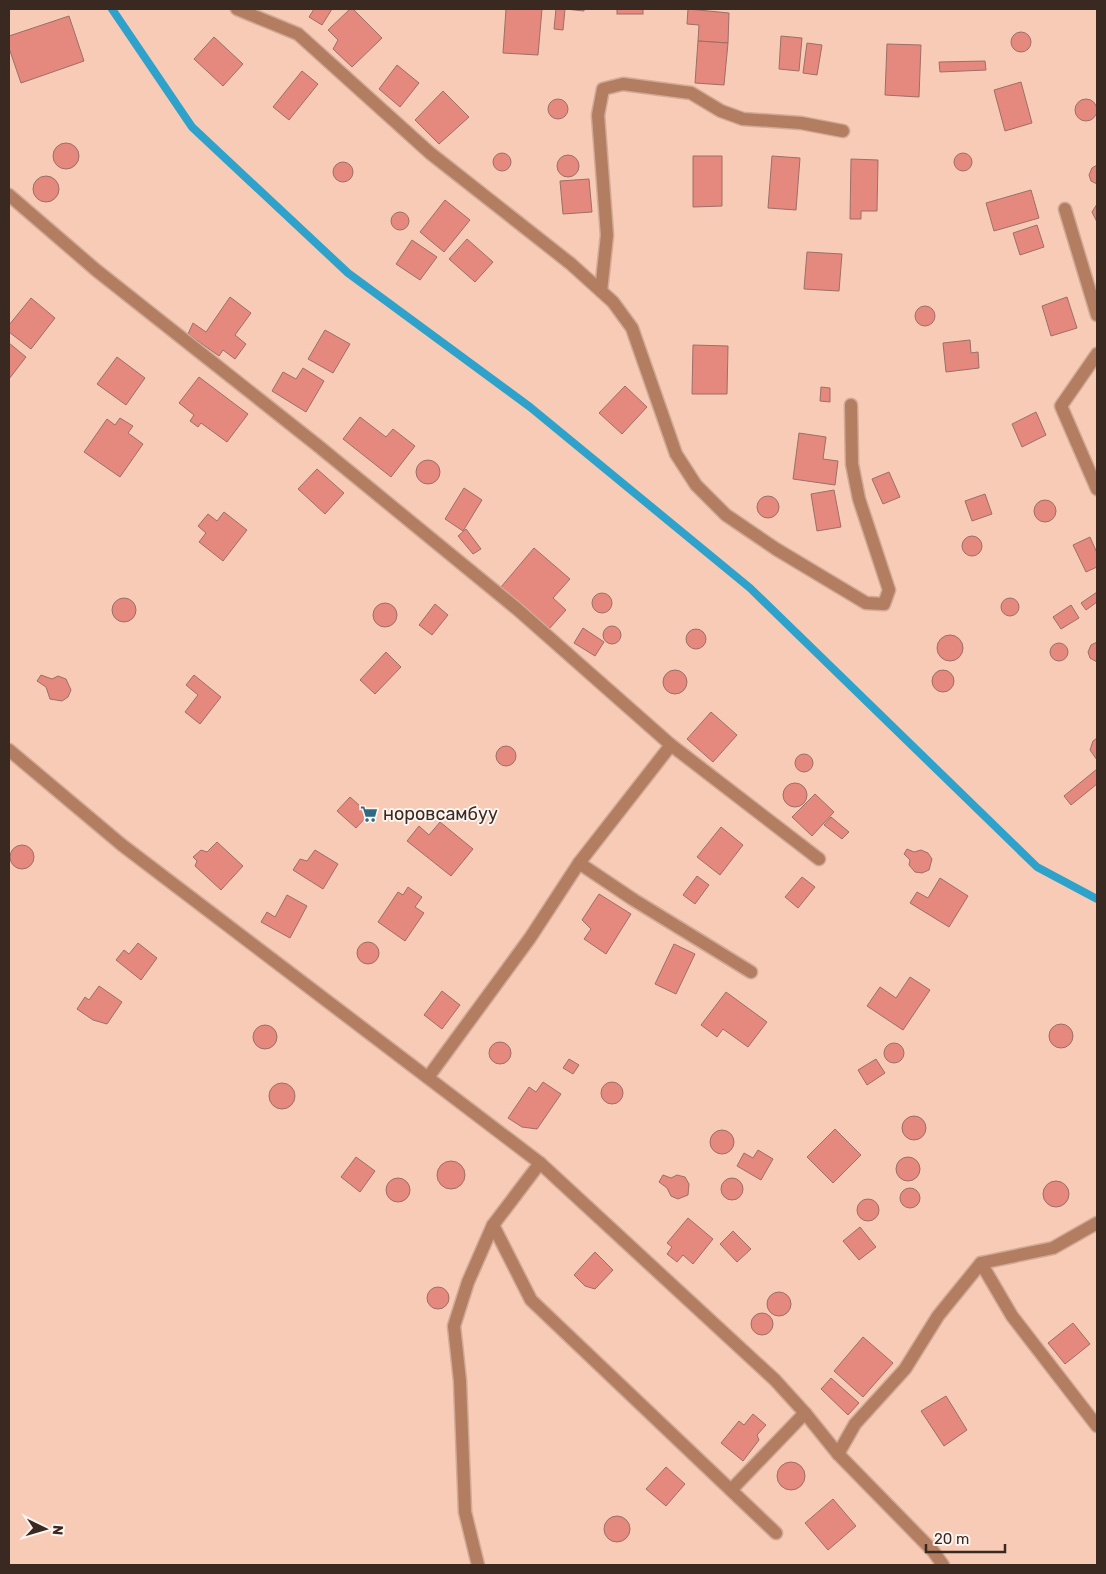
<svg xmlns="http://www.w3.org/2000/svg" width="1106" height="1574" font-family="Rubik,sans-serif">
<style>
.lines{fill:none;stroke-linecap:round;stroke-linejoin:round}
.stream{stroke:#2ea2cb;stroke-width:8}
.building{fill:#e5887e;stroke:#9c6f69}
.minor-casing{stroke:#d1ab97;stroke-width:15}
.minor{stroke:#b37d62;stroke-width:12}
.labels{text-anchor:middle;stroke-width:4;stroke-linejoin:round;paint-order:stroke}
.poi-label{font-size:18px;fill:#3a2921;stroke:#fef4f0;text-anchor:start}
</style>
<rect width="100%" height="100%" fill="#f7cbb5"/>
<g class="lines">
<polyline class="stream" points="112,9 192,127 348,273 530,407 750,588 1037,867 1097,899"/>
</g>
<g class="building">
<polygon points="314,9 332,9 322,25 309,17"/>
<polygon points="350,9 353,9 382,38 352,67 333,49 338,40 328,30"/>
<polygon points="506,9 542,9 538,55 503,53"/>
<polygon points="556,9 584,9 584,11 565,9 563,30 554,29"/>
<rect x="617" y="9" width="26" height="5"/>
<polygon points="688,9 729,13 728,43 698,41 699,25 687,24"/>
<polygon points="69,16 84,61 21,83 9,48 9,36"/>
<circle cx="1021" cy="42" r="10"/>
<polygon points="781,36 802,38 799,71 779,69"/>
<polygon points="214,37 243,64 223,86 194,59"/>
<polygon points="698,41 728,43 724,85 695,83"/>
<polygon points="807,43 822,45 817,75 803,73"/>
<polygon points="887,44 921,45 919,97 885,95"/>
<polygon points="985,61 986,70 940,72 939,62"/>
<polygon points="397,65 419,83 400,107 379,89"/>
<polygon points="302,71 318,84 289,120 273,107"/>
<polygon points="1021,82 1032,123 1005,131 994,90"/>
<polygon points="443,91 469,117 439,144 415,120"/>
<circle cx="1086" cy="110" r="11"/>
<circle cx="558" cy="109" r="10"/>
<circle cx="66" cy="156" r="13"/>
<circle cx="502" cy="162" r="9"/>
<circle cx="963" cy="162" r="9"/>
<circle cx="568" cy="166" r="11"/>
<polygon points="693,156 722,156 722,206 693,207"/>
<polygon points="772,156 800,158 796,210 768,208"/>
<polygon points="851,159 878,160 877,211 861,211 861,219 850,219"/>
<circle cx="343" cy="172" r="10"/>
<polygon points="1097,165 1097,184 1091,181 1089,175 1092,168"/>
<circle cx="46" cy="189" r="13"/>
<polygon points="589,179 592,212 563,214 560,181"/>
<polygon points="1031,190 1039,218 994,231 986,203"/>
<polygon points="445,200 470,220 444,252 420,232"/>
<polygon points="1097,204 1097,222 1092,212"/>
<circle cx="400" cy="221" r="9"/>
<polygon points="1037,225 1044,247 1020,255 1013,233"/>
<polygon points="467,239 493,262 475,282 449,259"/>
<polygon points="412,240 437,257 420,280 396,264"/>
<polygon points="807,252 842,254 839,291 804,289"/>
<polygon points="230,297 251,313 235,335 246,344 235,359 223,350 219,356 188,334 193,323 206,332"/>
<polygon points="1067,297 1077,328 1051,336 1042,306"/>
<polygon points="31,298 55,318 31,349 9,332 9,325"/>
<circle cx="925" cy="316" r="10"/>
<polygon points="325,330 350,344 333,373 308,359"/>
<polygon points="970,340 971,353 978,352 979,368 946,372 943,343"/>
<polygon points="9,343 26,357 9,379"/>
<polygon points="693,345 728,346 727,394 692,394"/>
<polygon points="117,357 145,378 126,405 97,384"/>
<polygon points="303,368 324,381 306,412 272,391 283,372 296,379"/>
<polygon points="199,377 248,414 227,442 201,423 198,427 190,421 194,415 179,403"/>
<polygon points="625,386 647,407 622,434 599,413"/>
<polygon points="821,387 830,388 830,402 820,401"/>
<polygon points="1036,412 1046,435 1022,447 1012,424"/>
<polygon points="360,417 386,437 393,429 415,446 391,477 343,439"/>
<polygon points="120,418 133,426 128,433 143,444 120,477 84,452 107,419 115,425"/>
<polygon points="799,433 826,437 823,459 838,461 835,485 793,479"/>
<circle cx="428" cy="472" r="12"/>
<polygon points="317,469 344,493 325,514 298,489"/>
<polygon points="889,472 900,497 883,504 872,479"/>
<polygon points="464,488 482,500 463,531 445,519"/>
<polygon points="834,490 841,527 817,531 811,494"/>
<polygon points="985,494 992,514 972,521 965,501"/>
<circle cx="768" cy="507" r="11"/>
<circle cx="1045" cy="511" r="11"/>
<polygon points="224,512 247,530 223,561 199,542 206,533 198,526 208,514 217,521"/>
<polygon points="466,529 481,549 473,554 458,536"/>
<circle cx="972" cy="546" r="10"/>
<polygon points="1090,537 1097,553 1097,567 1086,572 1073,545"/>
<polygon points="534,548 570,579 553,598 566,610 549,629 501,587"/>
<polygon points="1097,592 1097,602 1086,610 1081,603"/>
<circle cx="602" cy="603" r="10"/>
<circle cx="1010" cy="607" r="9"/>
<circle cx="124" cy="610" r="12"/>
<circle cx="385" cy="615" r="12"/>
<polygon points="435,604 448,615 432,635 419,625"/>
<polygon points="1071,605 1079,618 1061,629 1053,617"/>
<circle cx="612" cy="635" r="9"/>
<polygon points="583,628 604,642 595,656 574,643"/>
<circle cx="696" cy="639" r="10"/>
<circle cx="950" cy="648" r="13"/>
<polygon points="1097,642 1097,662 1090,658 1088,652 1091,645"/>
<circle cx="1059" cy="652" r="9"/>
<polygon points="386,652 401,667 375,694 360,680"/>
<circle cx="943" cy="681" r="11"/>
<circle cx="675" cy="682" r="12"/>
<polygon points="41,675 52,679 58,676 66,679 71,690 68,697 62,701 50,699 46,687 37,681"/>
<polygon points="194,675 221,697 200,724 185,712 198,695 186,685"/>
<polygon points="711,712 737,735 713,762 687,739"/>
<polygon points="1097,738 1097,760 1090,750 1093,741"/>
<circle cx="506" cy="756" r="10"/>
<circle cx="804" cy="763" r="9"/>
<polygon points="1097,769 1097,784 1071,805 1064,796"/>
<circle cx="795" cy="795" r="12"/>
<polygon points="815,794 834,812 812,836 792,817"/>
<polygon points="350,797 369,814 356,828 337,811"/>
<polygon points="831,817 849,832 842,839 824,825"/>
<polygon points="440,822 473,849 451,876 407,841 419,826 429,835"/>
<polygon points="721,827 743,845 720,875 697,857"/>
<polygon points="217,842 243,866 221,890 195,866 197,861 193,857 201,850 207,852"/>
<circle cx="22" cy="857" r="12"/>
<polygon points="907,849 914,852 921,850 928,853 932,859 929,870 922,873 915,872 909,865 910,860 904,854"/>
<polygon points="315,850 338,864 323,889 293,870 300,859 307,861"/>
<polygon points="697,876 709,885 695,904 683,895"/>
<polygon points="802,877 815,887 798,908 785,897"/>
<polygon points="940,878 968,896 949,927 910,903 917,892 928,898"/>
<polygon points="408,887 422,897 415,907 424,913 405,941 378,922 398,892 403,895"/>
<polygon points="599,894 631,914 606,954 584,939 591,929 582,920"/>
<polygon points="287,895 307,906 290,938 261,922 267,912 275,917"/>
<circle cx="368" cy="953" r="11"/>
<polygon points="138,943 157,958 141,980 116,960 124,950 129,954"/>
<polygon points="674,944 695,954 676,994 655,984"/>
<polygon points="910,977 930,990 903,1030 867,1006 880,987 896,998"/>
<polygon points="99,986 122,1002 107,1024 93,1020 77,1009 85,997 89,1000"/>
<polygon points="442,991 460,1005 442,1029 424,1015"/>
<polygon points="726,992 767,1022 748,1047 723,1029 717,1037 701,1025"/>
<circle cx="1061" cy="1036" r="12"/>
<circle cx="265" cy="1037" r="12"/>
<circle cx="500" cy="1053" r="11"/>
<circle cx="894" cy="1053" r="10"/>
<polygon points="569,1059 579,1065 573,1074 563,1068"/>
<polygon points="876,1059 885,1073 867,1085 858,1070"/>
<circle cx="612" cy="1093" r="11"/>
<polygon points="543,1082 561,1094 537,1129 522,1127 508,1118 529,1087 536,1092"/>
<circle cx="282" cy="1096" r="13"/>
<circle cx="914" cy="1128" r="12"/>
<polygon points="835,1129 861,1155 833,1183 807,1157"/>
<circle cx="722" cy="1142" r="12"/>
<polygon points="758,1150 773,1159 761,1180 737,1166 744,1153 753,1158"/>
<polygon points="356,1157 375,1171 360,1192 341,1177"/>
<circle cx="908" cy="1169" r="12"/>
<circle cx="451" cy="1175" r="14"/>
<polygon points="663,1175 671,1178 677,1175 685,1177 689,1184 688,1195 678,1199 671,1196 667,1188 659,1182"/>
<circle cx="732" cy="1189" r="11"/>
<circle cx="398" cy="1190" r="12"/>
<circle cx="1056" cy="1194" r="13"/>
<circle cx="910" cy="1198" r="10"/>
<circle cx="868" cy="1210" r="11"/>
<polygon points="688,1218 713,1239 693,1264 683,1255 677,1262 667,1254 672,1247 667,1243"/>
<polygon points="860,1227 876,1247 859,1260 843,1241"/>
<polygon points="733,1231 751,1249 737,1262 720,1244"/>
<polygon points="595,1252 613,1270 595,1289 585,1286 574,1275"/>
<circle cx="438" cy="1298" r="11"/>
<circle cx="779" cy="1304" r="12"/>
<circle cx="762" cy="1324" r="11"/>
<polygon points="1073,1323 1090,1344 1065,1364 1048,1343"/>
<polygon points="863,1337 893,1363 863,1397 834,1371"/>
<polygon points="831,1378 859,1403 848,1415 821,1389"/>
<polygon points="946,1396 967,1430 944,1446 921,1411"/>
<polygon points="753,1414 766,1425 757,1435 759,1440 743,1461 721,1443 739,1421 744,1425"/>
<circle cx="791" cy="1476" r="14"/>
<polygon points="666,1467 685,1484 666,1506 646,1489"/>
<polygon points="833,1499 856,1526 828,1550 805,1523"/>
<circle cx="617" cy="1529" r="13"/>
</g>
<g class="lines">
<g class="minor-casing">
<g id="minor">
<polyline points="237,9 298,34 430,153 571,264 613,302 632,328 676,454 696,485 726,515 776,549 866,603 884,604 889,590 859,499 852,464 851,405"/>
<polyline points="9,195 96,270 317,445 517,609 671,745 819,859"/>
<polyline points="1065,209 1097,315"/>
<polyline points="601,291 607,235 598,115 603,89 623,84 691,93 721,111 743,119 801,123 843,131"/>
<polyline points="1097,354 1061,406 1097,489"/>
<polyline points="9,750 122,845 540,1163 775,1380 805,1413 838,1454 933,1551 943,1565"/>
<polyline points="579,863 634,900 751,972"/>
<polyline points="429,1076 530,938 579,863 671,745"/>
<polyline points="540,1163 493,1225 531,1300 776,1533"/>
<polyline points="1097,1223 1053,1248 981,1263 1012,1316 1097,1426"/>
<polyline points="838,1454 855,1424 905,1369 938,1316 981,1263"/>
<polyline points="731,1490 805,1413"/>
<polyline points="478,1565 465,1512 460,1381 454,1326 468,1282 493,1225"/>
</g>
</g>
<use href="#minor" class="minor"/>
</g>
<defs>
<g id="supermarket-bare" transform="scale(1.35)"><path d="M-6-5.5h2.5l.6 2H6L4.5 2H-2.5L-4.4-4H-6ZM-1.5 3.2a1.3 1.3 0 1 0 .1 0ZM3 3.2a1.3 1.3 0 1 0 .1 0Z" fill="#2e6a81" stroke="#fef4f0" stroke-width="2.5" paint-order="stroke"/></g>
</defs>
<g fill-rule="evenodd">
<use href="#supermarket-bare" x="369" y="814"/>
</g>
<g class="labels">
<g class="poi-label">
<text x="383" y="820">норовсамбуу</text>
</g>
</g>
<rect width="1106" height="1574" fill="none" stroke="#3a2921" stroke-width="20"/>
<g transform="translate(45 1529) rotate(95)" stroke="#fef4f0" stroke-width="4" paint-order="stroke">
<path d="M0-4L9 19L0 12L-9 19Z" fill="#3a2921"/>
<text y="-8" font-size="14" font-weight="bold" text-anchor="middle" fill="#3a2921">N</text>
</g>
<path d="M926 1544v8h79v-8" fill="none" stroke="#3a2921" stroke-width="2.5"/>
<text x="934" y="1544" font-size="15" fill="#3a2921" stroke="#fef4f0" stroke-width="4" paint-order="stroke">20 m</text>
</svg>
